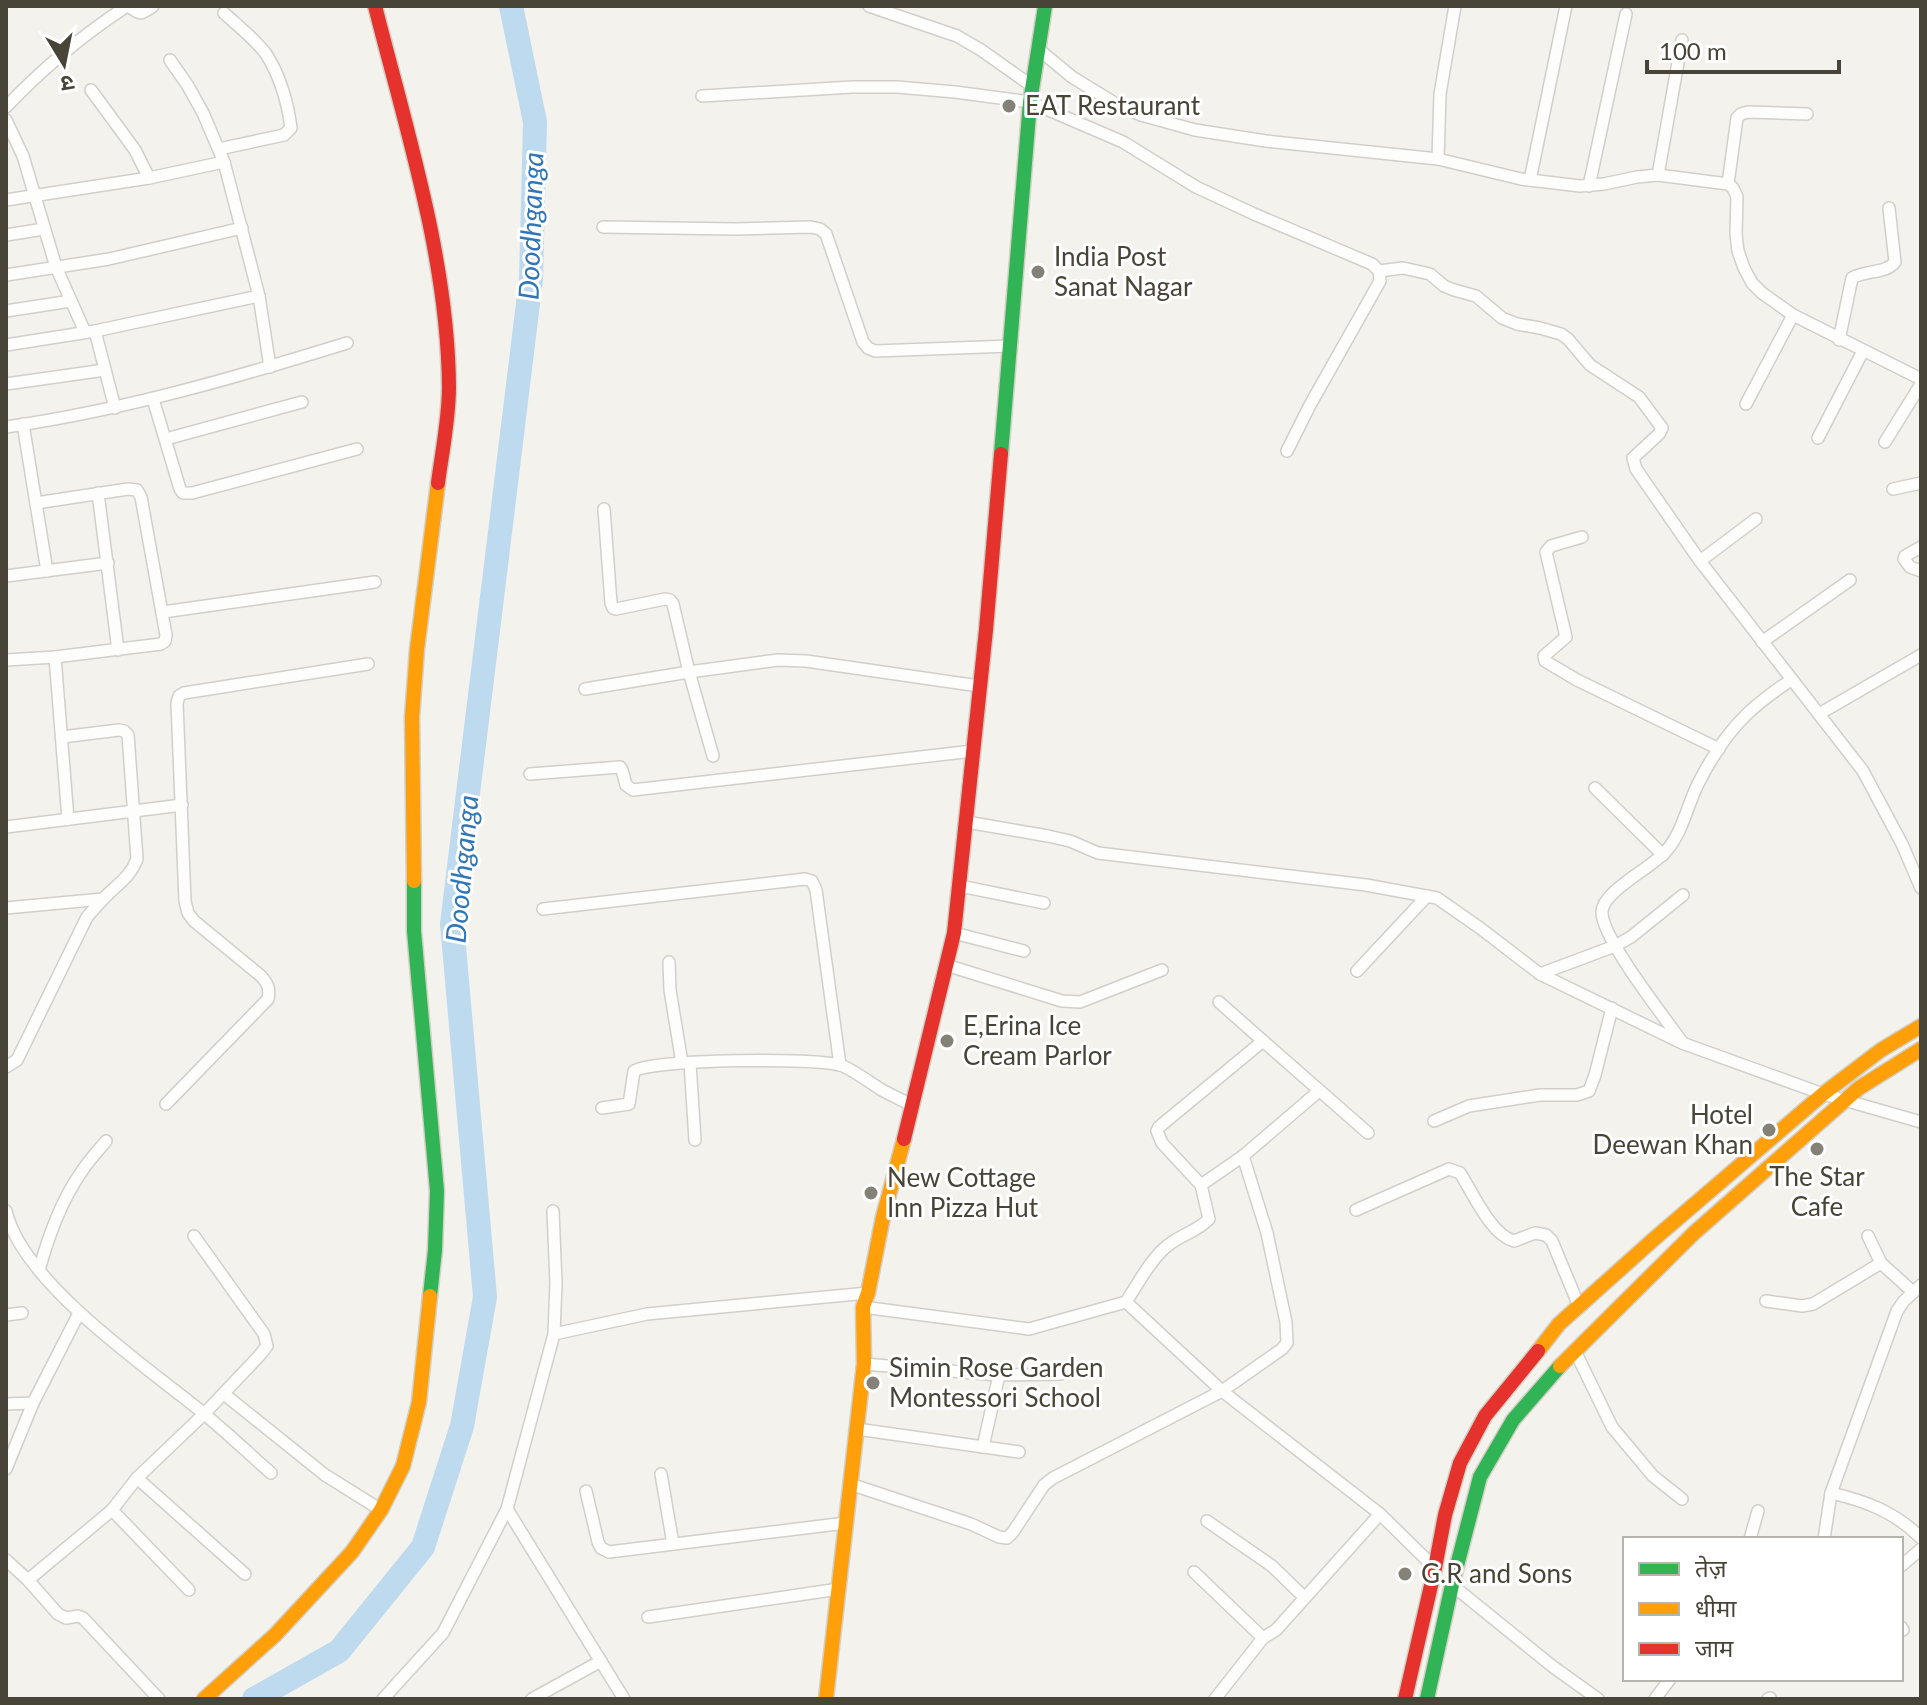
<svg xmlns="http://www.w3.org/2000/svg" width="1927" height="1705" font-family="Lato,'Noto Sans Devanagari',sans-serif">
<style>
.lines{fill:none;stroke-linecap:round;stroke-linejoin:round}
.river{stroke:#bedaef;stroke-width:24}
.street-casing{stroke:#d1cfcb;stroke-width:14}
.fast-casing{stroke:#d2cfc4;stroke-width:17}
.slow-casing{stroke:#d2cfc4;stroke-width:17}
.jam-casing{stroke:#d2cfc4;stroke-width:17}
.street{stroke:#fdfdfc;stroke-width:11}
.fast{stroke:#30b455;stroke-width:14}
.slow{stroke:#ff9f0a;stroke-width:14}
.jam{stroke:#e5322d;stroke-width:14}
.poi-dot{fill:#848177;stroke:#fff;stroke-width:3}
.labels{text-anchor:middle;stroke-width:6;stroke-linejoin:round;paint-order:stroke}
.poi-label{font-size:26px;fill:#494438;stroke:#fff;text-anchor:start}
.water-label{font-size:28px;font-style:italic;fill:#3177b6;stroke:#fff}
</style>
<rect width="100%" height="100%" fill="#f3f2ed"/>
<g class="lines">
<polyline class="river" points="254,1699 339,1651 423,1547 462,1426 485,1297 452,924 531,279 535,122 511,6"/>
<g class="street-casing">
<g id="street">
<path d="M128,6c13,8 11,10 25,0"/>
<polyline points="869,6 957,36 981,50 1032,86"/>
<polyline points="1037,48 1072,77 1116,104 1141,115 1195,130 1266,141 1438,159 1521,179 1580,186 1604,184 1637,177 1658,175 1728,184 1733,188 1737,197 1736,234 1738,251 1744,268 1752,283 1762,293 1793,315 1921,379"/>
<polyline points="170,60 188,86 203,113 224,162 259,296 270,367"/>
<polyline points="91,90 135,150 149,178"/>
<polyline points="702,96 852,87 897,87 955,92 1030,102 1123,142 1196,187 1254,214 1372,264 1379,271 1380,281 1310,405 1287,451"/>
<path d="M6,107c36,-38 77,-72 121,-101"/>
<polyline points="6,120 23,156 56,267 85,332"/>
<path d="M219,149l65,-14 7,-7c-3,-24 -11,-53 -25,-74 -11,-15 -28,-28 -42,-41"/>
<polyline points="1438,159 1440,94 1455,6"/>
<polyline points="1658,175 1682,40"/>
<polyline points="1530,180 1566,6"/>
<polyline points="1728,184 1737,118 1741,114 1748,112 1807,114"/>
<polyline points="1589,186 1626,14"/>
<polyline points="6,200 149,178 224,162"/>
<polyline points="603,227 736,229 811,227 820,229 826,234 863,342 868,348 875,351 1010,346"/>
<polyline points="6,235 44,229"/>
<polyline points="1379,271 1403,268 1430,274 1444,286 1454,290 1476,296 1502,318 1517,324 1540,328 1561,334 1568,339 1590,365 1639,397 1662,428 1659,434 1633,458 1636,469 1700,561 1863,771 1902,844 1921,888"/>
<polyline points="6,275 109,259 242,228"/>
<polyline points="6,311 71,301"/>
<polyline points="95,331 115,408"/>
<path d="M1839,340l13,-62c13,-8 34,-4 43,-16l-6,-54"/>
<polyline points="6,345 95,331 259,296"/>
<polyline points="6,384 105,370"/>
<polyline points="153,399 180,489 183,493 192,493 357,449"/>
<polyline points="1746,404 1793,315"/>
<polyline points="23,424 47,571"/>
<path d="M6,427c118,-17 228,-49 341,-84"/>
<polyline points="1818,438 1863,351"/>
<polyline points="166,439 302,402"/>
<polyline points="1885,442 1921,384"/>
<polyline points="1893,489 1921,483"/>
<polyline points="98,493 118,650"/>
<polyline points="604,509 611,603 613,608 616,609 665,599 670,600 673,604 689,672 713,756"/>
<polyline points="1582,537 1551,546 1546,552 1566,637 1544,656 1545,661 1577,680 1719,749"/>
<polyline points="1921,547 1905,556 1904,559 1910,567 1921,571"/>
<polyline points="1700,561 1756,519"/>
<polyline points="6,576 108,563"/>
<polyline points="163,612 375,582"/>
<polyline points="1762,642 1850,580"/>
<polyline points="55,657 68,819"/>
<polyline points="6,660 55,657 161,644 165,641 166,635 141,497 137,490 128,489 36,503"/>
<polyline points="585,689 689,672 778,660 806,661 979,686"/>
<polyline points="1819,714 1921,655"/>
<polyline points="530,774 620,767 622,770 626,785 633,790 973,751"/>
<polyline points="1595,788 1663,855"/>
<polyline points="967,822 1048,836 1070,841 1098,853 1366,885 1437,898 1480,928 1540,974 1682,1043 1823,1094 1921,1122"/>
<polyline points="6,827 182,805"/>
<polyline points="960,886 1044,903"/>
<polyline points="6,908 103,899"/>
<polyline points="543,909 805,879 812,881 816,890 840,1065"/>
<polyline points="954,933 1024,951"/>
<polyline points="669,962 670,990 682,1063"/>
<polyline points="946,965 1062,1001 1080,1002 1162,970"/>
<polyline points="1357,971 1427,896"/>
<polyline points="1540,974 1615,946 1631,937 1683,895"/>
<polyline points="1263,1041 1368,1133"/>
<path d="M1682,1042c-17,-24 -81,-105 -80,-130 0,-21 52,-45 65,-62 16,-19 20,-44 31,-66 12,-24 30,-52 50,-71 13,-12 28,-23 43,-33"/>
<polyline points="690,1063 695,1140"/>
<path d="M6,1067l11,-7 70,-143c6,-7 12,-14 19,-21 12,-12 25,-20 31,-37l-9,-124 -4,-4 -5,-1 -57,7"/>
<path d="M166,1104l102,-105c2,-11 0,-15 -7,-23l-67,-55 -6,-8 -3,-12 -8,-198 2,-7 5,-3 184,-29"/>
<path d="M602,1108l27,-4 5,-33c21,-12 184,-14 209,-5 13,6 25,15 37,23 11,6 22,11 33,17"/>
<polyline points="1434,1121 1469,1106 1540,1095 1577,1095 1589,1091 1595,1075 1612,1008"/>
<polyline points="1201,1185 1243,1156 1319,1091"/>
<path d="M1356,1210l93,-41 11,4c13,20 31,62 54,68l21,-8 11,2 6,6 27,65"/>
<path d="M6,1211c16,70 135,152 191,197 25,20 49,43 74,65"/>
<polyline points="553,1211 556,1283 554,1334"/>
<polyline points="1868,1236 1881,1263 1913,1292"/>
<path d="M39,1270c10,-35 22,-69 43,-99 7,-11 16,-20 24,-30"/>
<polyline points="1766,1301 1802,1306 1813,1304 1881,1263"/>
<polyline points="1126,1302 1222,1391 1380,1514 1435,1568"/>
<path d="M863,1307l166,22 97,-27c12,-18 24,-42 41,-56 13,-11 31,-15 42,-27l-8,-34 -39,-42 -5,-12 2,-4 104,-86 -44,-39"/>
<polyline points="6,1315 22,1313"/>
<polyline points="1575,1351 1612,1427 1653,1476 1682,1499"/>
<polyline points="864,1364 999,1375 1061,1374"/>
<polyline points="224,1394 325,1475 381,1510"/>
<polyline points="6,1404 33,1403"/>
<polyline points="857,1429 1019,1452"/>
<polyline points="983,1447 999,1375"/>
<polyline points="6,1469 33,1403 79,1313"/>
<polyline points="661,1474 673,1544"/>
<polyline points="137,1478 245,1574"/>
<polyline points="850,1484 971,1524 999,1537 1007,1538 1013,1532 1044,1485 1053,1478 1222,1391 1282,1349 1287,1343 1286,1322 1267,1233 1243,1156"/>
<polyline points="586,1491 598,1542 601,1548 609,1552 846,1523"/>
<path d="M1831,1493c35,8 64,19 90,45"/>
<polyline points="112,1510 189,1590"/>
<polyline points="1207,1521 1272,1566 1305,1598"/>
<polyline points="1750,1539 1758,1511"/>
<polyline points="1824,1539 1831,1493 1897,1311 1904,1301 1921,1285"/>
<polyline points="6,1560 28,1580 58,1614 66,1618 78,1616 83,1618 159,1699"/>
<polyline points="1901,1566 1921,1549"/>
<polyline points="1194,1572 1263,1638"/>
<polyline points="28,1580 112,1510 137,1478 204,1414 259,1356 267,1346 264,1334 194,1236"/>
<polyline points="1452,1585 1552,1666 1598,1699"/>
<polyline points="648,1617 839,1589"/>
<polyline points="1901,1627 1903,1630"/>
<polyline points="383,1699 443,1633 507,1509"/>
<polyline points="532,1699 601,1661"/>
<polyline points="624,1699 507,1509 554,1334 647,1314 868,1293"/>
<polyline points="1215,1699 1263,1638 1276,1630 1380,1514"/>
<polyline points="1655,1699 1670,1679"/>
<polyline points="1768,1699 1770,1698"/>
</g>
</g>
<g class="fast-casing">
<g id="fast">
<polyline points="1001,454 1030,102 1045,6"/>
<polyline points="414,881 414,931 437,1191 435,1250 430,1296"/>
<polyline points="1427,1699 1452,1585 1480,1477 1513,1420 1560,1366"/>
</g>
</g>
<g class="slow-casing">
<g id="slow">
<polyline points="414,881 412,717 417,649 438,483"/>
<polyline points="1538,1351 1559,1324 1654,1239 1823,1094 1881,1050 1921,1026"/>
<polyline points="1560,1366 1694,1233 1859,1088 1921,1049"/>
<polyline points="204,1699 275,1635 352,1552 381,1510 403,1466 419,1402 430,1296"/>
<polyline points="826,1699 864,1364 863,1307 868,1293 883,1217 904,1139"/>
</g>
</g>
<g class="jam-casing">
<g id="jam">
<path d="M375,6c31,123 73,253 74,381 0,32 -7,65 -11,96"/>
<polyline points="904,1139 954,933 986,630 1001,454"/>
<polyline points="1405,1699 1435,1568 1445,1515 1460,1463 1485,1416 1538,1351"/>
</g>
</g>
<use href="#street" class="street"/>
<use href="#fast" class="fast"/>
<use href="#slow" class="slow"/>
<use href="#jam" class="jam"/>
</g>
<g class="poi-dot">
<circle cx="1009" cy="106" r="8"/>
<circle cx="1038" cy="272" r="8"/>
<circle cx="947" cy="1041" r="8"/>
<circle cx="1769" cy="1130" r="8"/>
<circle cx="1817" cy="1149" r="8"/>
<circle cx="871" cy="1193" r="8"/>
<circle cx="873" cy="1383" r="8"/>
<circle cx="1405" cy="1574" r="8"/>
</g>
<g class="labels">
<g class="poi-label">
<text x="1025" y="115">EAT Restaurant</text>
<text x="1054" y="266">India Post<tspan x="1054" dy="30">Sanat Nagar</tspan></text>
<text x="963" y="1035">E,Erina Ice<tspan x="963" dy="30">Cream Parlor</tspan></text>
<text x="1753" y="1124" text-anchor="end">Hotel<tspan x="1753" dy="30">Deewan Khan</tspan></text>
<text x="1817" y="1186" text-anchor="middle">The Star<tspan x="1817" dy="30">Cafe</tspan></text>
<text x="887" y="1187">New Cottage<tspan x="887" dy="30">Inn Pizza Hut</tspan></text>
<text x="889" y="1377">Simin Rose Garden<tspan x="889" dy="30">Montessori School</tspan></text>
<text x="1421" y="1583">G.R and Sons</text>
</g>
<g class="water-label">
<text transform="translate(531 226) rotate(-88)" y="10">Doodhganga</text>
<text transform="translate(462 869) rotate(-85)" y="10">Doodhganga</text>
</g>
</g>
<rect width="1927" height="1705" fill="none" stroke="#494438" stroke-width="16"/>
<rect x="1623" y="1537" width="280" height="144" fill="#ffffff" stroke="#b6b4af" stroke-width="2"/>
<rect x="1639" y="1563" width="40" height="12" fill="#30b455" stroke="#b6b4af" stroke-width="2"/>
<text x="1695" y="1577" font-size="24" fill="#494438">तेज़</text>
<rect x="1639" y="1603" width="40" height="12" fill="#ff9f0a" stroke="#b6b4af" stroke-width="2"/>
<text x="1695" y="1617" font-size="24" fill="#494438">धीमा</text>
<rect x="1639" y="1643" width="40" height="12" fill="#e5322d" stroke="#b6b4af" stroke-width="2"/>
<text x="1695" y="1657" font-size="24" fill="#494438">जाम</text>
<g transform="translate(64 64) rotate(170)" stroke="#ffffff" stroke-width="6" paint-order="stroke">
<path d="M0-6L14 30L0 20L-14 30Z" fill="#494438"/>
<text y="-12" font-size="22" font-weight="bold" text-anchor="middle" fill="#494438">उ</text>
</g>
<path d="M1647 60v12h192v-12" fill="none" stroke="#494438" stroke-width="4"/>
<text x="1659" y="60" font-size="24" fill="#494438" stroke="#ffffff" stroke-width="6" paint-order="stroke">100 m</text>
</svg>
